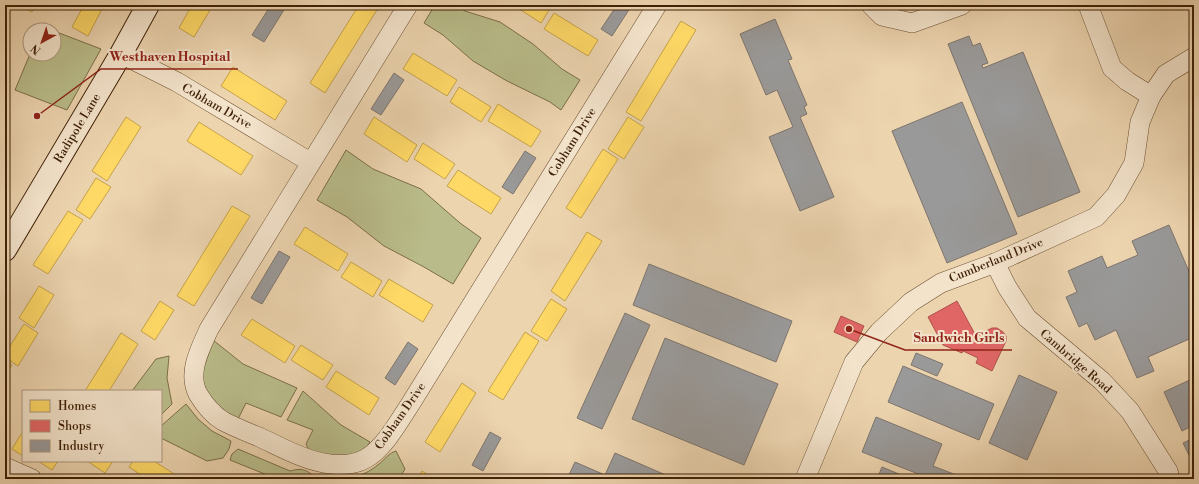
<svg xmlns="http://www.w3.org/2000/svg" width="1199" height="484" font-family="'Libre Bodoni',serif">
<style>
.green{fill:#b9bc8a;stroke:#7c6e48}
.homes{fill:#ffd966;stroke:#c5a24a}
.shops{fill:#e06666;stroke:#b0514a}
.industry{fill:#999;stroke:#7e756d}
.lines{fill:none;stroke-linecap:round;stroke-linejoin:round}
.minor-casing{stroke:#6a4e31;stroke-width:20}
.secondary-casing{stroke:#3f2107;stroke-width:24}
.minor{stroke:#f3e3cb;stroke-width:19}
.secondary{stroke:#f3e3cb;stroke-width:22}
.labels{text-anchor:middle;stroke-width:4;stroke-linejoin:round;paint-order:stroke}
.street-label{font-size:12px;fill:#3f2107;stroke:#f3e3cb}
.leader{fill:none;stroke:#8f2418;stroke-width:1.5}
.callout-dot{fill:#8f2418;stroke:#f3e3cb;stroke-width:1.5}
.callout-label{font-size:13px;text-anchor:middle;font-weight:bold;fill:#8f2418;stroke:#f3e3cb;stroke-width:4;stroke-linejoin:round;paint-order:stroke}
</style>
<rect width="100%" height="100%" fill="#ecd4af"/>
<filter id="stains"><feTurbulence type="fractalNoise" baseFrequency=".005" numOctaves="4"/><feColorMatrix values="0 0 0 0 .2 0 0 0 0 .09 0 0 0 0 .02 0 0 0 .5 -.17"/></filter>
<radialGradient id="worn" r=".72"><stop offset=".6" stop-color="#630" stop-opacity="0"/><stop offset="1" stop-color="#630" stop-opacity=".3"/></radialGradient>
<g class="green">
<polygon points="435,5 456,5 465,11 500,22 533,44 562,69 580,80 561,110 550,102 507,81 473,61 443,35 424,23"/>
<polygon points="54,31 101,49 67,110 15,90 30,54 54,54"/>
<polygon points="346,150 373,169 421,189 460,223 481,238 453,284 424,267 384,246 347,217 317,200"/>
<polygon points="213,340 243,364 297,388 281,417 246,403 237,421 208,398 201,376"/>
<polygon points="169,356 167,378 172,404 161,415 161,391 132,391 156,359"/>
<polygon points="303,391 341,425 370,442 365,449 358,453 337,458 309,450 306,444 313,430 287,420"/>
<polygon points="186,404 198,419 212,431 231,441 229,449 223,458 207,461 161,438 161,426"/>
<path d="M238,449l52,22c11,-3 15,-2 24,5l-1,3h-36l-47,-19 2,-6z"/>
<path d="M396,451l9,18 -6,10h-79l2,-3c22,3 38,4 57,-12 6,-5 10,-11 17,-13z"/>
</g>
<g class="homes">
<polygon points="18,5 35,5 32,12"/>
<polygon points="84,5 94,5 102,9 88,36 72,27"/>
<polygon points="192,5 213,5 194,37 179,28"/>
<polygon points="359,5 380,5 325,93 310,83"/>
<polygon points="513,5 548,5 551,7 541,23"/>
<polygon points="554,13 598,40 588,56 544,29"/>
<polygon points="681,21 696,30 641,121 626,112"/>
<polygon points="413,53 457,80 447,96 403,69"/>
<polygon points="233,67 287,101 275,120 221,86"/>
<polygon points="459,87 491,107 481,122 450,102"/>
<polygon points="498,104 541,131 531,147 488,121"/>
<polygon points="126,117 141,127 107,181 92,171"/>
<polygon points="374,117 417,145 407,162 364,134"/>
<polygon points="628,117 644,127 624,159 608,149"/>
<polygon points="199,122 253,156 241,175 187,141"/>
<polygon points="423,143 455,164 445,179 414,159"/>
<polygon points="603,149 618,159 581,218 566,208"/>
<polygon points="458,170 501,198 491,214 447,186"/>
<polygon points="96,178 111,187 90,219 76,210"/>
<polygon points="232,206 250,216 194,306 177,296"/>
<polygon points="68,211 83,220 48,274 33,265"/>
<polygon points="305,227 348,254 338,271 294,244"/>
<polygon points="587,232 602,241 565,301 551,291"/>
<polygon points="351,262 382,281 373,297 341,277"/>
<polygon points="389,279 433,305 423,322 379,295"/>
<polygon points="39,286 54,295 34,328 19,318"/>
<polygon points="551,299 567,309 547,341 531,331"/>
<polygon points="160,301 174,310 155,340 141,331"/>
<polygon points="252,319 295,346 285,363 241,335"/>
<polygon points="24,324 38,333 18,366 5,357 5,354"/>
<polygon points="525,332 539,341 503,400 488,391"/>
<polygon points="121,333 138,344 109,391 85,391"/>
<polygon points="301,345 333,365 323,380 291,360"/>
<polygon points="5,361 12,365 5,376"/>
<polygon points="336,371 379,398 369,415 326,387"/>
<polygon points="462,383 476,393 440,452 425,442"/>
<polygon points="23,431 23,456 12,449"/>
<polygon points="38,461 58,461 52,470"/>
<polygon points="87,461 113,461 105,473"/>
<polygon points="133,461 154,461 182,479 147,479 129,467"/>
<polygon points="422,471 434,479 418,479"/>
</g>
<g class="shops">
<polygon points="957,301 976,336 992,328 997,328 1003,332 1006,336 1006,341 992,371 976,363 978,358 963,351 962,353 943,345 928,317"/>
<polygon points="841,316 864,326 857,342 834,332"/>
</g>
<g class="industry">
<polygon points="271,5 287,5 264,42 252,35"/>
<polygon points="617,5 632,5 612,36 601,29"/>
<polygon points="775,19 792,59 788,60 807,105 804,107 807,114 800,117 834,197 800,211 769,137 793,127 777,90 766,95 740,34"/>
<polygon points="969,36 973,46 980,43 988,63 982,65 983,68 1023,52 1080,192 1018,217 948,44"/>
<polygon points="394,73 404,80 381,115 371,109"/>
<polygon points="962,102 1017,234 947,263 892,131"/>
<polygon points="525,151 536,158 513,194 502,187"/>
<polygon points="1169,225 1194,283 1194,337 1148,357 1154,371 1137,378 1116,330 1095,340 1087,323 1079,327 1066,297 1077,292 1068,271 1102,256 1107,268 1138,255 1132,241"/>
<polygon points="279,251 290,257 262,304 251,298"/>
<polygon points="649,264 792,321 776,362 633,305"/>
<polygon points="625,313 650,325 602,429 577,418"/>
<polygon points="665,338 778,384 744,465 632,419"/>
<polygon points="408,342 418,349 395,385 385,378"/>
<polygon points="916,353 943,364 937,376 911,365"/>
<polygon points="903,366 994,404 979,440 888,402"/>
<polygon points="1019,375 1057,392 1027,460 989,443"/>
<polygon points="1194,378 1194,425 1182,431 1164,392"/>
<polygon points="876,417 942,444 933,466 964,478 964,479 925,479 926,477 862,452"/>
<polygon points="490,432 501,438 483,471 472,465"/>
<polygon points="1194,438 1194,465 1183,443"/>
<polygon points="615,453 675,479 567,479 575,462 605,475"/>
<polygon points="882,467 906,477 905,479 877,479"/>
<polygon points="857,475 866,479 855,479"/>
</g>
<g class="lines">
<g class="minor-casing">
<g id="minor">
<path d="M408,5l-199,324c-9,20 -22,44 -11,65 6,10 15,21 25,27 11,6 24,11 36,16 22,10 46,24 71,27 11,1 25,1 35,-5 19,-10 34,-38 46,-56l246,-398"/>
<polyline points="871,5 882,16 912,23 962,5"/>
<polyline points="1088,5 1112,68 1127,81 1151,96"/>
<polyline points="121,54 177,82 310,162"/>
<polyline points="995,263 1007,287 1027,318 1102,381 1130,411 1168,471 1170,479"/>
<polyline points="5,467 32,479"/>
<polyline points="805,479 854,362 879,332 911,302 941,283 995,263 1096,217 1116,195 1134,163 1140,122 1151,96 1166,74 1194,57"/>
</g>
</g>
<g class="secondary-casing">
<polyline id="secondary" points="5,250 121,54 148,5"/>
</g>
<use href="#minor" class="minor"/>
<use href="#secondary" class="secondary"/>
</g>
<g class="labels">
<g class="street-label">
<text transform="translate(217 106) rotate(30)" y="4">Cobham Drive</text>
<text transform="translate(77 128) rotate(-59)" y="4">Radipole Lane</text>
<text transform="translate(572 142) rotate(-58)" y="4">Cobham Drive</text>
<text transform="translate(996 260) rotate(-22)" y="4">Cumberland Drive</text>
<text transform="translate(1076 361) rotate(41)" y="4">Cambridge Road</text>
<text transform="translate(400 416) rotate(-55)" y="4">Cobham Drive</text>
</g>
</g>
<path class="leader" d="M37 116L101 69H238M849 329L905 350H1012"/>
<g class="callout-dot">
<circle cx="37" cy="116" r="4"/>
<circle cx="849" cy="329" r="4"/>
</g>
<g class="callout-label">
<text x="170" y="61">Westhaven Hospital</text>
<text x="959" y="342">Sandwich Girls</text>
</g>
<rect width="1199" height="484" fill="none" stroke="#ecd4af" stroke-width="20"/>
<rect x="6" y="6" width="1187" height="472" fill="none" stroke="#3f2107" stroke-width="2"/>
<rect x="10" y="10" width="1179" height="464" fill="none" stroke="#3f2107"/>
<rect x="22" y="390" width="140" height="72" fill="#f3e3cb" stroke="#ab957d"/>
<rect x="30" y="400" width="20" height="12" fill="#ffd966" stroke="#ab957d"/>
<text x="58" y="410" font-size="12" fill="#3f2107">Homes</text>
<rect x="30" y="420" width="20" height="12" fill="#e06666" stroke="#ab957d"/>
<text x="58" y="430" font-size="12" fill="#3f2107">Shops</text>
<rect x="30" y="440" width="20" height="12" fill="#999999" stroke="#ab957d"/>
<text x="58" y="450" font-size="12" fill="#3f2107">Industry</text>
<g transform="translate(42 42) rotate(220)"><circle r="19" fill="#f3e3cb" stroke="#ab957d"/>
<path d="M0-3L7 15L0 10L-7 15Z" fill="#8f2418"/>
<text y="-6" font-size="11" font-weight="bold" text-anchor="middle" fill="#3f2107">N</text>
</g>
<rect width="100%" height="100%" filter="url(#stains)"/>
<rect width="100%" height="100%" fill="url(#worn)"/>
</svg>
